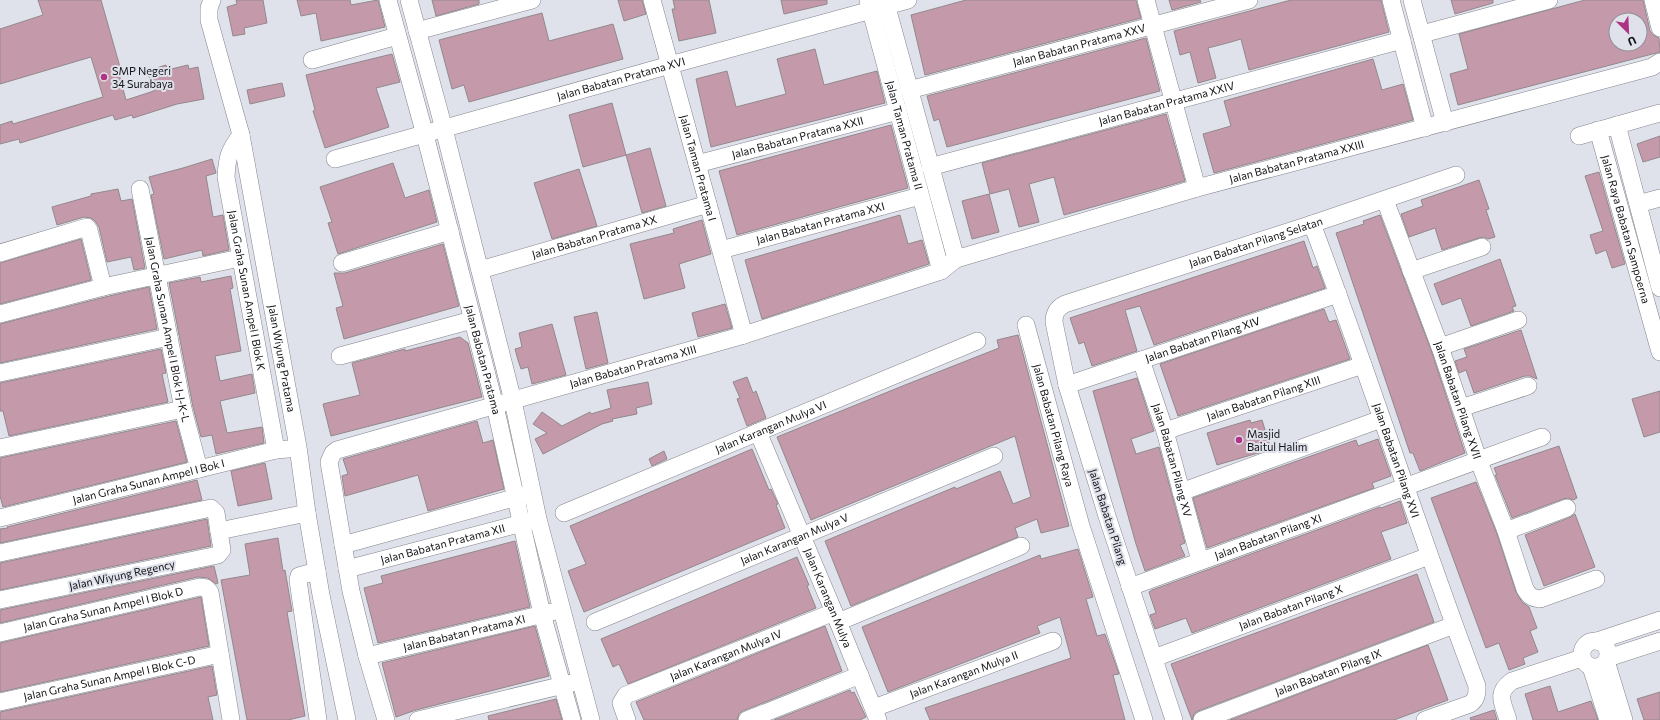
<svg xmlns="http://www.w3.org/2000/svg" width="1660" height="720" font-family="Commissioner,sans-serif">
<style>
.building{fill:#c49aab;stroke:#92888c;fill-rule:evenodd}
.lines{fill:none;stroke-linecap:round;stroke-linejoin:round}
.minor-casing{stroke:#84858e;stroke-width:18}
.minor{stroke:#fff;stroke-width:17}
.poi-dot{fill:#af3385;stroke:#dfe1eb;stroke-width:1.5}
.labels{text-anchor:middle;stroke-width:4;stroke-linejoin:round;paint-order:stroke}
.street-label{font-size:11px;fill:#131417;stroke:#dfe1eb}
.poi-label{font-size:11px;fill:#131417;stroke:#dfe1eb;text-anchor:start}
</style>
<rect width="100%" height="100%" fill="#dfe1eb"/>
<g class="building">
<polygon points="38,0 101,0 122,74 119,74 126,100 154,91 147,71 166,65 167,70 188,65 189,69 198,67 204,99 177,104 133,118 132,115 115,120 113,115 20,143 19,139 0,144 0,125 12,121 13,124 103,97 91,57 0,84 0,29 43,15"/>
<polygon points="236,0 263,0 267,23 244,28 245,34 233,36 227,7 237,4"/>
<polygon points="297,0 350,0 351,5 378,0 385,27 321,41 316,13 301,16"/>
<polygon points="432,0 479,0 479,4 436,16"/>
<polygon points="618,0 642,0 646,14 624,21"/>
<polygon points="673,0 709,0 716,33 679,41 672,9 675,9"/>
<polygon points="781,0 827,0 827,4 784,14"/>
<polygon points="966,0 1136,0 1141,18 925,75 911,15"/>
<polygon points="1169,0 1200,0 1201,2 1172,10"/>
<polygon points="1291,0 1381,0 1389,32 1249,70 1241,39 1231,42 1208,48 1216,78 1198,83 1190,52 1180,55 1174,31"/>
<polygon points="1451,0 1493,0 1493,3 1455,14"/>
<path d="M1585,0h58l7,31 3,4 6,3 1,14 -202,53 -8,-31 18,-5 -9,-35zM1616,20h24v24h-24z"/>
<polygon points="542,13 549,41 613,24 623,59 469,102 464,85 452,89 439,40"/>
<polygon points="1146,38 1160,91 947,147 939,119 934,121 927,96"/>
<polygon points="815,49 824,85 877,71 885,103 711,147 696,79 727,71 736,107 786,94 777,59"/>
<polygon points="392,54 400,82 376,88 389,127 325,148 313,111 315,110 306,75"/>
<polygon points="1373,59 1382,90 1403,84 1413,120 1214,173 1203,134 1231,126 1224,101"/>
<polygon points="282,83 285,96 250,104 247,90"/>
<polygon points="612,103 626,155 583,167 569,115"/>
<polygon points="1166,114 1185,181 1064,215 1054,177 1029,184 1039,222 1019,227 1009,189 990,194 982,163"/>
<polygon points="891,125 908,188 737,235 719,171"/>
<polygon points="1660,136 1660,157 1643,162 1637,144"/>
<polygon points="650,148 666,206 642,213 626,155"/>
<polygon points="212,159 216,173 206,176 213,217 223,215 229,250 203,256 202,250 164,259 151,195 154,194 149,177 183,168"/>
<polygon points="393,163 405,198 429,190 437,222 338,254 328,223 332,222 320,187"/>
<polygon points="579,169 597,226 552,239 534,183"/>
<polygon points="1599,172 1625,264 1612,268 1606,250 1596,254 1590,235 1603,231 1585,176"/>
<polygon points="1479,180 1489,209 1486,210 1495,237 1488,239 1484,237 1479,238 1442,250 1435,228 1409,237 1401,214 1423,206 1421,200"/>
<polygon points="118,189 121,201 132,199 145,268 134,270 131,257 107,262 99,227 95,221 91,218 84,217 57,225 52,207 91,196 91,194"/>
<polygon points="989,194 999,232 972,239 962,201"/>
<polygon points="900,215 908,244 922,240 929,264 762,319 745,260"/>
<polygon points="1380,215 1431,350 1465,453 1420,471 1413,453 1410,453 1336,233 1364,224 1363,221"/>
<polygon points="702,220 711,254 679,264 685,288 644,299 630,244 674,233 673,229"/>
<polygon points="81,239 91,280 0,304 0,263"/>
<polygon points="1304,241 1313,268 1317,266 1325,288 1154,345 1140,306 1125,310 1137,351 1092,366 1084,342 1079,344 1070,318"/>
<polygon points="443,244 459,306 344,339 336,308 343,306 334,273 345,273"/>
<polygon points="1500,259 1516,306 1512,307 1514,311 1471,326 1461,298 1442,305 1434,284"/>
<polygon points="231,276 233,288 230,289 241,351 215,356 220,381 252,374 255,393 220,401 227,433 262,427 264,443 216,454 212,435 201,437 193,407 169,283 200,277 201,282"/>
<polygon points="149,287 157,329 0,363 0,324 105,297"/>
<polygon points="725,304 732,328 698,337 692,313"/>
<polygon points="1324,309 1329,322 1336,320 1350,359 1178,416 1160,364"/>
<polygon points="597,312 608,363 586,369 574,317"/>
<polygon points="552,324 566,375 532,384 528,367 521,369 518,360 515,349 522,347 519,333"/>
<polygon points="1521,330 1537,379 1530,376 1525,376 1474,393 1466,370 1459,373 1455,361 1467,357 1464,349"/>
<polygon points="1018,335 1069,526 1041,533 1037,519 1015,528 1018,537 851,606 825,541 955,487 956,489 1000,471 1013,504 1031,497 1015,436 811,520 777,437 905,385 999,348 997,340"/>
<polygon points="460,337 468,343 482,397 331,436 323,404 360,395 352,363 405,349 405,351"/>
<polygon points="161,349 166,373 162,374 168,402 9,436 3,411 0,411 0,383"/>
<polygon points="747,377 753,393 756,391 766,418 747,426 737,399 740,398 733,382"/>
<polygon points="1137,378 1154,431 1131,439 1136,454 1159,447 1185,543 1180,545 1185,556 1145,571 1136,544 1093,391"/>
<polygon points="648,382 652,404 636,408 637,414 612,419 613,421 602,424 543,454 535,439 547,433 533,424 542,412 562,426 590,412 591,414 611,408 607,390"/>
<polygon points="1660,391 1660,432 1644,437 1632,399"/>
<polygon points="1250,420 1251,423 1262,420 1270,446 1259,450 1260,453 1258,453 1217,465 1207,433"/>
<polygon points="176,421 187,462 3,507 0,496 0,458"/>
<polygon points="477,421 483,443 493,440 504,489 428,511 418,475 345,496 342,476 348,474 343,459"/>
<polygon points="1378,439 1391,476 1372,483 1374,488 1207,548 1193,498 1356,440 1358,446"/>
<polygon points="1559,446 1577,498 1573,500 1568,498 1563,499 1512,518 1495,475 1497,475 1494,468"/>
<polygon points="752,449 769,490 771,489 778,504 776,505 785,528 584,612 568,571 586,564 570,526"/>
<polygon points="664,451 667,459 652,466 649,459"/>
<polygon points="265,463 272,499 238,506 231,471"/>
<polygon points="197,480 202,500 0,543 0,529 8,528 7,527"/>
<polygon points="1476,482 1497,534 1516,592 1522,602 1529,607 1537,628 1530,631 1538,652 1523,658 1525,664 1509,670 1499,643 1486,648 1431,498"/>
<polygon points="1400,501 1407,523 1381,532 1391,559 1192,633 1186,618 1155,629 1150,615 1156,613 1149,592 1152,590 1380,507 1381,508"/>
<polygon points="1575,514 1595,567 1544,586 1525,535 1571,517"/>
<polygon points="207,519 211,546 0,590 0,563"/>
<polygon points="278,538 283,571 285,570 292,611 287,612 305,716 288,720 247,720 221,580 250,575 245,544"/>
<polygon points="515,541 530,607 378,643 364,588 383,583 381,576"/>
<polygon points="1078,549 1093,597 1086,599 1097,636 1105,634 1119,674 1113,675 1125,720 930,720 925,708 1071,658 1060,617 1037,626 1040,633 888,692 862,627 1040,555 1041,559"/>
<polygon points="797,557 809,585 807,586 816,608 628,684 619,664 613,667 601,639"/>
<polygon points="214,566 218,583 216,584 208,578 198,577 0,623 0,610"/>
<polygon points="1417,574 1434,622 1198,711 1194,714 1192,720 1171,664"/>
<polygon points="201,597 209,646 0,692 0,643"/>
<polygon points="535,626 549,676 416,710 396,717 382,663"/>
<polygon points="825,626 842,671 743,711 739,714 737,720 644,720 636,702"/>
<polygon points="1428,645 1448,700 1394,720 1230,720"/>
<polygon points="212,666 217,695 208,697 213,720 0,720 0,712"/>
<polygon points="1550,686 1558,712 1591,701 1598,720 1533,720 1525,694"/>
<polygon points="850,690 851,693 854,692 866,717 860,720 774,720"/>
<polygon points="1660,692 1660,720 1644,720 1637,699"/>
<polygon points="556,699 562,720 489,720 488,716"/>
<polygon points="1494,710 1497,720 1471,720 1470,718"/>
</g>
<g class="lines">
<g class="minor-casing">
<g id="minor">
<path id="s1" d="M212,0l-3,8v12l32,115 57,312 9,66 14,82 26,125"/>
<path id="s2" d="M388,0l37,135 70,271 47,208 30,106"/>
<polyline points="409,0 444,129 513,401 538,519 591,720"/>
<path id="s3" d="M652,0l92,335"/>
<path id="s4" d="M868,0l73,271"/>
<polyline points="885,0 956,259"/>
<polyline points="1146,0 1197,188"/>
<polyline points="1391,0 1425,128"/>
<polyline points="1412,0 1445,123"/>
<polyline points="1653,0 1660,28"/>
<polyline points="417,31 532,0"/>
<polyline points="1422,34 1549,0"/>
<polyline points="312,60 397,36"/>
<path id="s5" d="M909,90l340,-90"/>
<polyline points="1617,125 1660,288"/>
<path id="s6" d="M1598,130l62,222"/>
<path id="s7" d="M241,135c-12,15 -14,23 -15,42l50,273"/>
<polyline points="1579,136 1660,113"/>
<path id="s8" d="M335,159l335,-94 238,-65"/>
<path id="s9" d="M697,164l201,-53"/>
<path id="s10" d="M930,167l472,-127"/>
<path id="s11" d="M140,189l43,220 16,60"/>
<path id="s12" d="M1385,200l55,147 38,112 28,72 19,58c4,7 7,9 15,10l56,-20"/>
<polyline points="1638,204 1660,198"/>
<path id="s13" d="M1312,224c58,153 107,309 165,462 0,8 0,13 -7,18l-45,16"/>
<path id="s14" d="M721,250l199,-54"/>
<polyline points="0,253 87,227 89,230 103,287"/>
<polyline points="342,263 450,231"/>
<path id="s15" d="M480,270l228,-66"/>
<polyline points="1411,271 1482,247"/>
<polyline points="0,314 103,287 240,258"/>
<path id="s16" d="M1026,325l55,201 63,194"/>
<polyline points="1440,347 1518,320"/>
<polyline points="340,356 472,320"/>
<path id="s17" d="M1141,360l24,71 35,130"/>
<polyline points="0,373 169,337"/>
<path id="s18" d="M1067,385l271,-91"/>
<polyline points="1461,408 1528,386"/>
<path id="s19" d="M1165,431l198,-66"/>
<path id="s20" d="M758,432l76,180 44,108"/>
<polyline points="0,448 183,409"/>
<polyline points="1181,492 1381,419"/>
<path id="s21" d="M564,513l413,-172"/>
<path id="s22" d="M0,518l276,-68 12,-1"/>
<polyline points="219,531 307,513"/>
<polyline points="1506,531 1567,508"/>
<polyline points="343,545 528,494"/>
<polyline points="0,553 211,508 216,513 222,550 218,555 0,600"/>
<path id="s23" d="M347,569l187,-49"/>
<polyline points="317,571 299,576 298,580 318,720"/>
<path id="s24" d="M1130,587l412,-150"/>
<path id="s25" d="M595,622l399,-166"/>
<polyline points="838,622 1021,546"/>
<path id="s26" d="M0,633l200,-46 6,1 4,4 21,128"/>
<circle cx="1595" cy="654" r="13"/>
<polyline points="1597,641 1660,620"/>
<path id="s27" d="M367,656l185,-44"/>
<path id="s28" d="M1154,658l275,-102"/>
<polyline points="1608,658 1660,641"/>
<polyline points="1606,661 1624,720"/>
<polyline points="1591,667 1608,720"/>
<path id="s29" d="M0,702l220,-48"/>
<path id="s30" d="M874,708l179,-67"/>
<path id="s31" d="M386,720l-19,-64 -16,-65 -22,-129 4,-9 4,-3 407,-115 197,-64 15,-12 241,-71 444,-118 11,-3 8,-5"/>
<polyline points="418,720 572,683"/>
<path id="s32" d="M627,720l-6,-17 5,-8 208,-83"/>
<polyline points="747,720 860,675"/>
<path id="s33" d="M1174,720l-67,-204 -40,-131 -13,-63c0,-9 3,-14 11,-18l247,-80 144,-49"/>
<path id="s34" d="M1202,720l252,-95"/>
<path d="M1508,720c-5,-17 -13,-27 4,-39l70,-23"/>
</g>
</g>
<use href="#minor" class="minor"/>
</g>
<g class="poi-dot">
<circle cx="104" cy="77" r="4"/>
<circle cx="1239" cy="440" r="4"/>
</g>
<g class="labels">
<g class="street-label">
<text dy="4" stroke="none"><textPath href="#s5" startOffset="176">Jalan Babatan Pratama XXV</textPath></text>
<text dy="4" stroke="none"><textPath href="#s8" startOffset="297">Jalan Babatan Pratama XVI</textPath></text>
<text dy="4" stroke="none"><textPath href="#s10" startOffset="245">Jalan Babatan Pratama XXIV</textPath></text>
<text dy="4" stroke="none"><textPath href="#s4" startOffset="140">Jalan Taman Pratama II</textPath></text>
<text dy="4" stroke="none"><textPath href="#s9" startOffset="104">Jalan Babatan Pratama XXII</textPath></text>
<text dy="4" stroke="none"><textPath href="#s31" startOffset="1283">Jalan Babatan Pratama XXIII</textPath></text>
<text dy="4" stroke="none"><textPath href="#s3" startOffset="174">Jalan Taman Pratama I</textPath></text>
<text dy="4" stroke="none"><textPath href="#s14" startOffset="103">Jalan Babatan Pratama XXI</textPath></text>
<text dy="4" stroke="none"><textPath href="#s6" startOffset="103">Jalan Raya Babatan Sampoerna</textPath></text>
<text dy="4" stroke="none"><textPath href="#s15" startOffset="119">Jalan Babatan Pratama XX</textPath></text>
<text dy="4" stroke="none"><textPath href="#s33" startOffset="639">Jalan Babatan Pilang Selatan</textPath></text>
<text dy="4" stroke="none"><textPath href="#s7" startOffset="161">Jalan Graha Sunan Ampel I Blok K</textPath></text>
<text dy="4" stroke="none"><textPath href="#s11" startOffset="143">Jalan Graha Sunan Ampel I Blok I-J-K-L</textPath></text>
<text dy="4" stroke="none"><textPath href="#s18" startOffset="143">Jalan Babatan Pilang XIV</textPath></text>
<text dy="4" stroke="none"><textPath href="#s1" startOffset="367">Jalan Wiyung Pratama</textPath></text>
<text dy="4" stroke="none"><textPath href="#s2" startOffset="372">Jalan Babatan Pratama</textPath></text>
<text dy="4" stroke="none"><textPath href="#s31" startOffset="587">Jalan Babatan Pratama XIII</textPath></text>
<text dy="4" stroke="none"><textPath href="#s19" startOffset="104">Jalan Babatan Pilang XIII</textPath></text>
<text dy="4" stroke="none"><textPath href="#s12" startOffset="213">Jalan Babatan Pilang XVII</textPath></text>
<text dy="4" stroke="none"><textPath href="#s16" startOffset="104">Jalan Babatan Pilang Raya</textPath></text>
<text dy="4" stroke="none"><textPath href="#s21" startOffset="224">Jalan Karangan Mulya VI</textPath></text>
<text dy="4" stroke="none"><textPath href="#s17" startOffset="105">Jalan Babatan Pilang XV</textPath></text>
<text dy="4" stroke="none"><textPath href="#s13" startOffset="251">Jalan Babatan Pilang XVI</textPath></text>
<text dy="4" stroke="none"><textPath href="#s22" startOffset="153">Jalan Graha Sunan Ampel I Bok I</textPath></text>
<text transform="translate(1108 517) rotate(72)" y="4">Jalan Babatan Pilang</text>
<text dy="4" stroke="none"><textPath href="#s24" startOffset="147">Jalan Babatan Pilang XI</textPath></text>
<text dy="4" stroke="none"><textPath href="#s25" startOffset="216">Jalan Karangan Mulya V</textPath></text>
<text dy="4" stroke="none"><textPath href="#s23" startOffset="99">Jalan Babatan Pratama XII</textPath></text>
<text transform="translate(122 575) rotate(-12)" y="4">Jalan Wiyung Regency</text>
<text dy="4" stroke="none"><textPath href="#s20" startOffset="180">Jalan Karangan Mulya</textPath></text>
<text dy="4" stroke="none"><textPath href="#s28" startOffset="146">Jalan Babatan Pilang X</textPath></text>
<text dy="4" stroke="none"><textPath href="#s26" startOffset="106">Jalan Graha Sunan Ampel I Blok D</textPath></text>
<text dy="4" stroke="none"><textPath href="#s27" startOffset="100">Jalan Babatan Pratama XI</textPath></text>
<text dy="4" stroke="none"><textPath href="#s32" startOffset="135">Jalan Karangan Mulya IV</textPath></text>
<text dy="4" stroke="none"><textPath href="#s34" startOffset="135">Jalan Babatan Pilang IX</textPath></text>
<text dy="4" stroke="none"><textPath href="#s30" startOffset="96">Jalan Karangan Mulya II</textPath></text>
<text dy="4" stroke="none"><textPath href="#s29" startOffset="112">Jalan Graha Sunan Ampel I Blok C-D</textPath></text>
</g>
<g class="poi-label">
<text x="112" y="75">SMP Negeri<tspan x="112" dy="13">34 Surabaya</tspan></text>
<text x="1247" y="438">Masjid<tspan x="1247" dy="13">Baitul Halim</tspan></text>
</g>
</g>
<g transform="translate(1628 32) rotate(156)"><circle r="19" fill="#dfe1eb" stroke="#8d8f96"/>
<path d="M0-3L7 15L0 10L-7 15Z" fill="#af3385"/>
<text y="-6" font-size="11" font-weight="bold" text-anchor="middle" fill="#131417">U</text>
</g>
</svg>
